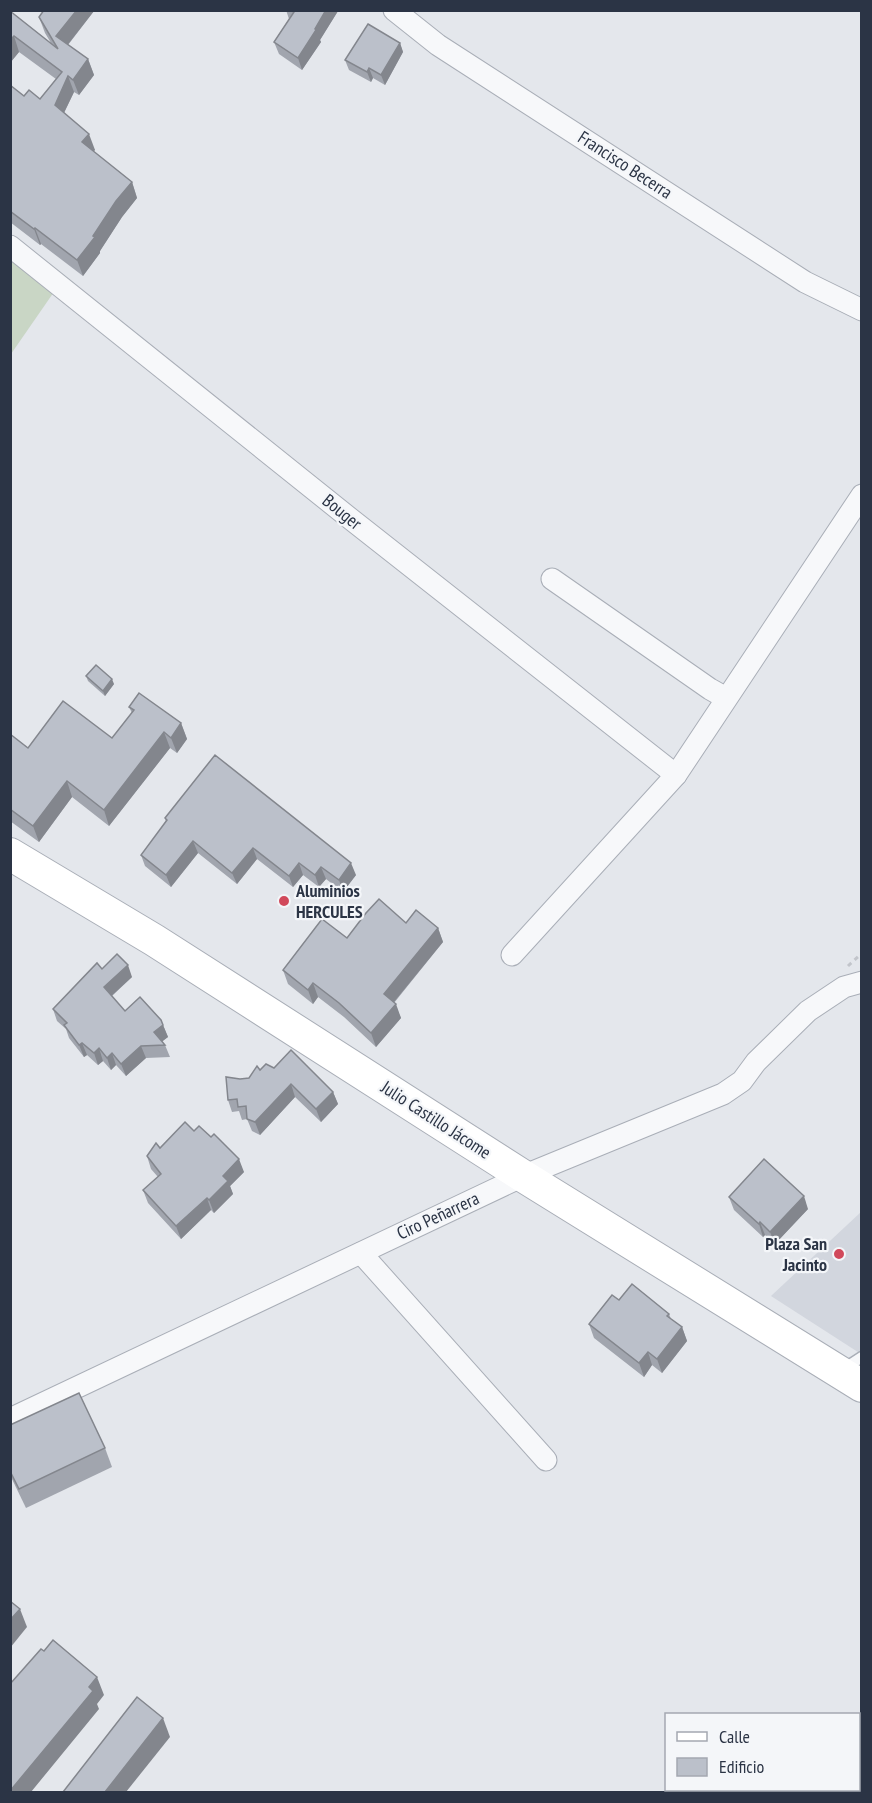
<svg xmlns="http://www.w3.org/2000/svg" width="872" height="1803" font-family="'PT Sans Narrow',sans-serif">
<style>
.built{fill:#d2d6de}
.green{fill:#c9d6c5}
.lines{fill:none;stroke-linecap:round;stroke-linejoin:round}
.lane-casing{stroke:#a9aeb7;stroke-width:13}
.street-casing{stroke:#a9aeb7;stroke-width:23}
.secondary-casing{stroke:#a9aeb7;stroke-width:34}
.path{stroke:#c2c5cb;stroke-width:3;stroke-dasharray:4.5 4.5;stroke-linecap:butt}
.lane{stroke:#f7f8fa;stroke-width:10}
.street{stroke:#f7f8fa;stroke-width:21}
.secondary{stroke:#fff;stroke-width:32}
.wall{fill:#a1a5ae}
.shaded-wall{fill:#83868d}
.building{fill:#bbc0ca;stroke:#83868d;stroke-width:1.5}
.poi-dot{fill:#d1495b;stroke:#f4f6f9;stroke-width:2}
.labels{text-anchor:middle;stroke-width:4.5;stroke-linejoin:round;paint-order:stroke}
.street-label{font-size:18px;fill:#2b3445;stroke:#f4f6f9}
.poi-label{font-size:18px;font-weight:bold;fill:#2b3445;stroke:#f4f6f9;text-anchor:start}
</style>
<rect width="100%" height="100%" fill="#e4e7ec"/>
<polygon class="built" points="861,1212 861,1354 771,1296"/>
<polygon class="green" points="11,238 65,276 11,354"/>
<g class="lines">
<g class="lane-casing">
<polyline id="lane" points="842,1370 862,1357"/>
</g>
<g class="street-casing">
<g id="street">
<polyline points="394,10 438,45 805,282 862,310"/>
<polyline points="10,246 352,520 676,775"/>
<polyline points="552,579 710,689 726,698"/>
<polyline points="512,955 676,775 862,495"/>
<polyline points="361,1253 546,1460"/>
<polyline points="10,1419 523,1176 723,1094 742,1081 756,1062 808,1011 844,987 862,982"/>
</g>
</g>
<g class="secondary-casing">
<polyline id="secondary" points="10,854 154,940 523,1176 862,1386"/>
</g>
<polyline class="path" points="848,966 862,953"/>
<use href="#lane" class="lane"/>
<use href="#street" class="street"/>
<use href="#secondary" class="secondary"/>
</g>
<g class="wall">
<polygon points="286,10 338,11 320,40 321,42 302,70 279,54 274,42 289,19"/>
<polygon points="10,11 51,43 45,33 39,17 94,11 68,45 88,59 94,75 79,95 74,92 64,113 95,150 93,151 132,182 137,198 122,217 100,251 100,253 83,276 41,244 40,245 10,222 10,85 24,96 40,99 56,79 19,52 10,63"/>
<polygon points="400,43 403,52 385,85 373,78 371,82 349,70 345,60"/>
<polygon points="86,676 114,684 105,696 88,681"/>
<polygon points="129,707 181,723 187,739 177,753 170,748 109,826 72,797 39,842 10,821 10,734 28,748 112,738 132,713"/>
<polygon points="165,818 356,875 343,892 326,879 319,887 303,875 293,887 257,859 237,884 198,853 171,887 145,866 141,855 166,822"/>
<polygon points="406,923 438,928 443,942 394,1003 401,1018 376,1047 344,1017 318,997 313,1004 288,984 283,970 347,938"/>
<polygon points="102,969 132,977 112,996 125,1011 163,1025 168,1037 162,1041 165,1045 170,1057 146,1058 126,1076 116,1065 111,1070 103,1061 98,1065 87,1055 84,1057 69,1038 66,1029 57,1021 53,1009"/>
<polygon points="274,1068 333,1092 338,1104 321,1122 295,1097 260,1135 252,1131 247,1119 242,1120 239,1111 232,1112 228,1100 249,1078 260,1070"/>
<polygon points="194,1131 244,1172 230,1186 233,1194 214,1213 211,1210 181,1239 148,1203 143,1190 158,1177 151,1169 147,1156 160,1148"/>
<polygon points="729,1197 808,1209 775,1244 765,1235 763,1237 734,1210"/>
<polygon points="619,1300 669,1314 671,1319 682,1327 687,1341 662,1373 652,1365 644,1377 594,1338 589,1324"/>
<polygon points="10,1425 105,1448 112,1467 26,1508 10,1475"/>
</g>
<g class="shaded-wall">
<polygon points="77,10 94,11 62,52 56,36"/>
<polygon points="326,10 338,11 320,40 321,42 302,70 298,58"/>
<polygon points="14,36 19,52 10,63 10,40"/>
<polygon points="400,43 403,52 385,85 381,75"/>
<polygon points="88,59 94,75 79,95 73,80"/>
<polygon points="369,68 373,78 371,82 367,72"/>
<polygon points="68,76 74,92 60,121 55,105"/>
<polygon points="89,134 95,150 88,158 82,142"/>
<polygon points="132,182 137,198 122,217 100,251 100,253 83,276 77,260 116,201"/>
<polygon points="35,228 41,244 40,245 34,229"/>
<polygon points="112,679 114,684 105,696 103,691"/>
<polygon points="181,723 187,739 177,753 171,738"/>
<polygon points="164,732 170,748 109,826 104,810"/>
<polygon points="67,781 72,797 39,842 33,826"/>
<polygon points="193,841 198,853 171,887 166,875"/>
<polygon points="253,848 257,859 237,884 232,873"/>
<polygon points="299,863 303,875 293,887 289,876"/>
<polygon points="351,863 356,875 343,892 339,880"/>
<polygon points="321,867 326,879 319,887 315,875"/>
<polygon points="438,928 443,942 389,1008 384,994"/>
<polygon points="128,965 132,977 108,999 104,987"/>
<polygon points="313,983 318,997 313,1004 308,990"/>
<polygon points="396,1004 401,1018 376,1047 371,1033"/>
<polygon points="163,1025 168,1037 159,1044 154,1032"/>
<polygon points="82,1043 87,1055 84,1057 79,1045"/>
<polygon points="141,1046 146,1058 126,1076 121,1064"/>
<polygon points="99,1048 103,1061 98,1065 94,1053"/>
<polygon points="112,1053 116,1065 111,1070 107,1058"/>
<polygon points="291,1084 295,1097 260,1135 255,1122"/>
<polygon points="333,1092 338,1104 321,1122 316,1109"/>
<polygon points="239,1159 244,1172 230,1186 233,1194 214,1213 209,1200 223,1176"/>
<polygon points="804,1196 808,1209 775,1244 770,1232"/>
<polygon points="207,1198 211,1210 181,1239 176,1226"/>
<polygon points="760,1222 765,1235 763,1237 759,1224"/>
<polygon points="682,1327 687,1341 662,1373 657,1359"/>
<polygon points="648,1352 652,1365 644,1377 639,1363"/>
<polygon points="20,1609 27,1627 10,1648 10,1620"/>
<polygon points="97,1677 104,1695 97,1704 99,1709 31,1792 10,1792 10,1791"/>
<polygon points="163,1718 170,1737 126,1792 105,1792"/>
</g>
<g class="building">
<polygon points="44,10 77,10 56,36 88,59 73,80 68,76 55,105 89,134 82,142 132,182 116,201 93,236 95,237 77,260 35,228 34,229 10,211 10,85 24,96 29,90 40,99 62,72 14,36 10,40 10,11 58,49 39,17"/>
<polygon points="290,10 326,10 315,29 316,30 298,58 274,42 294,12"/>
<polygon points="368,24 400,43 381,75 369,68 367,72 345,60"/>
<polygon points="96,665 112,679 103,691 86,676"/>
<polygon points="139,693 181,723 171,738 164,732 104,810 67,781 33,826 10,809 10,734 28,748 63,701 112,738 134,710 129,707"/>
<polygon points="215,755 351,863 339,880 321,867 315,875 299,863 289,876 253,848 232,873 193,841 166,875 141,855 167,820 165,818"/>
<polygon points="379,899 406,923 416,910 438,928 384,994 396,1004 371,1033 339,1003 313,983 308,990 283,970 322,919 347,938 366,913"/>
<polygon points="117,954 128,965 104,987 125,1011 140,997 161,1020 163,1025 154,1032 165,1045 141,1046 121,1064 112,1053 107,1058 99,1048 94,1053 82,1043 79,1045 64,1025 67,1023 53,1009 97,963 102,969"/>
<polygon points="291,1050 333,1092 316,1109 291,1084 255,1122 247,1119 246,1106 238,1107 237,1099 228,1100 226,1077 240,1079 249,1078 257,1066 260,1070 266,1064 274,1068"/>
<polygon points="185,1122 194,1131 199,1126 211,1137 214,1134 239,1159 223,1176 228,1181 209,1200 207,1198 176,1226 143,1190 161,1174 147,1156 156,1143 160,1148"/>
<polygon points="764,1159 804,1196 770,1232 760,1222 759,1224 729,1197"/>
<polygon points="632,1284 669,1314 667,1316 682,1327 657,1359 648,1352 639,1363 589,1324 612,1295 619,1300"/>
<polygon points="79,1393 105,1448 19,1489 10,1471 10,1425"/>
<polygon points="10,1601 20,1609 10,1620"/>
<polygon points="53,1640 97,1677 89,1687 93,1691 10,1791 10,1684 41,1649 44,1651"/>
<polygon points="137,1697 163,1718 105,1792 63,1792"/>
</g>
<g class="poi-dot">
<circle cx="284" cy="901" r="6"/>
<circle cx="839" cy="1254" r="6"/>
</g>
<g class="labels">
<g class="street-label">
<text transform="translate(625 165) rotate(33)" y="6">Francisco Becerra</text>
<text transform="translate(342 512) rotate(39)" y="6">Bouger</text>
<text transform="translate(436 1120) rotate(33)" y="6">Julio Castillo Jácome</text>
<text transform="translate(438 1216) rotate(-25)" y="6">Ciro Peñarrera</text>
</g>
<g class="poi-label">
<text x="296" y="897">Aluminios<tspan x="296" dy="21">HERCULES</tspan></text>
<text x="827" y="1250" text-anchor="end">Plaza San<tspan x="827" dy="21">Jacinto</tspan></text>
</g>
</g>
<rect width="872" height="1803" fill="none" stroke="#2b3445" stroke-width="24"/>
<rect x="665" y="1713" width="195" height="78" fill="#f4f6f9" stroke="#a4a8b1" stroke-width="1.5"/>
<rect x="677" y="1732" width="30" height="9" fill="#ffffff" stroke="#a4a8b1" stroke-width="1.5"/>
<text x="719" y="1743" font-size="18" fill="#2b3445">Calle</text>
<rect x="677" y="1758" width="30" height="18" fill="#bbc0ca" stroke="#a4a8b1" stroke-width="1.5"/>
<text x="719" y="1773" font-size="18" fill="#2b3445">Edificio</text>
</svg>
